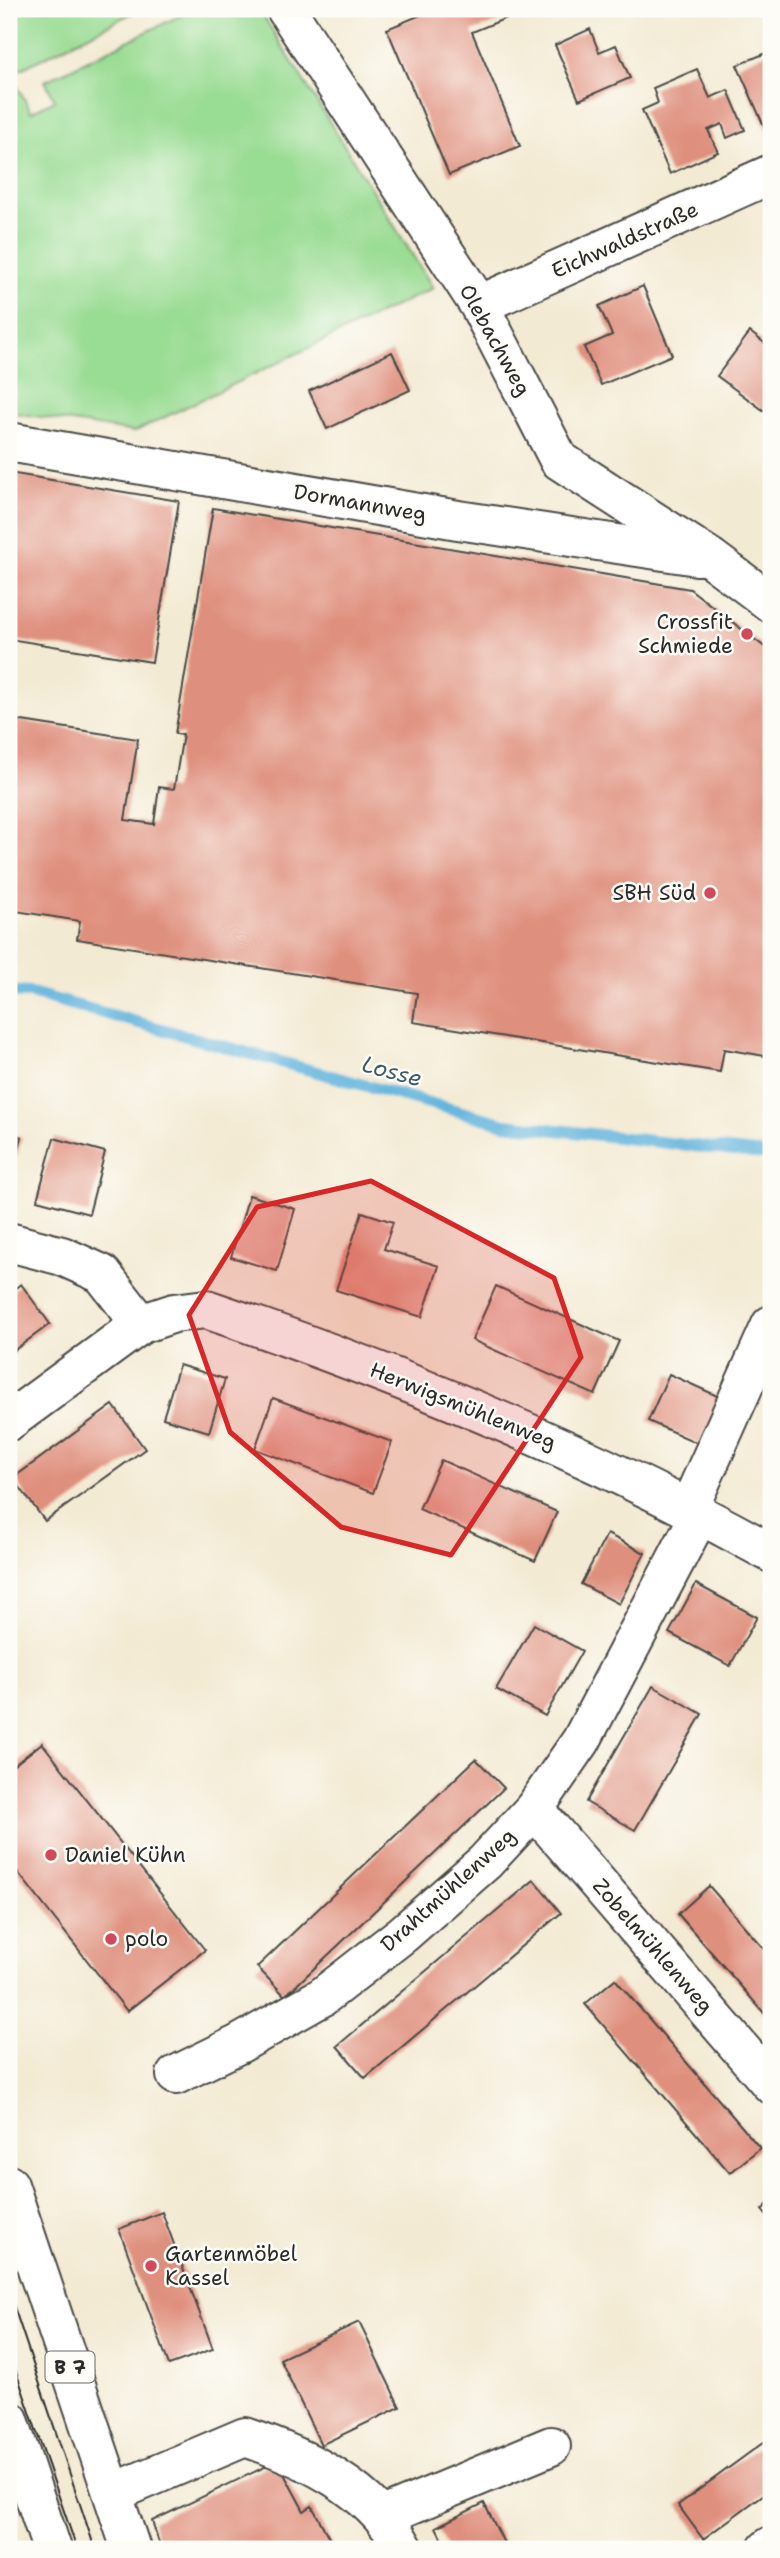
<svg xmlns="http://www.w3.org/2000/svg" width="780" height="2558" font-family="'Shantell Sans',sans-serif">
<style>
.green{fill:#99dc93;stroke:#62845f;stroke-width:2}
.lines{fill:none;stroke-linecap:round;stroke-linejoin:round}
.stream{stroke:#62b4dd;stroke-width:12}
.building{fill:#df8f7d}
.minor-casing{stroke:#494844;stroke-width:42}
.major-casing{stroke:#494844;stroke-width:42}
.minor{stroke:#fff;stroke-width:38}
.major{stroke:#fff;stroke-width:38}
.tram{stroke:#2b2b2b;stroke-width:2}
.marked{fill:#d62828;fill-opacity:0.2;stroke:#d62828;stroke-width:5;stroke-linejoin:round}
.poi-dot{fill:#d1495b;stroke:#fdfcf7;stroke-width:2.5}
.labels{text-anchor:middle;stroke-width:5;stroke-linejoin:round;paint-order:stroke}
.shield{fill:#fdfcf7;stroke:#6a6a68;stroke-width:2}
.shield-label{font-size:19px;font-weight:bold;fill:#2b2b2b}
.street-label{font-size:21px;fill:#2b2b2b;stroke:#fdfcf7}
.poi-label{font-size:21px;fill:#2b2b2b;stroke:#fdfcf7;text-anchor:start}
.water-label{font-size:23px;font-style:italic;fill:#3e5b69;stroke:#fdfcf7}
</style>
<rect width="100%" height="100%" fill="#fdfcf7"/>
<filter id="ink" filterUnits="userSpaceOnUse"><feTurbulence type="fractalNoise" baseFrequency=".0143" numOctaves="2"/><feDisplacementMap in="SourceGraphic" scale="14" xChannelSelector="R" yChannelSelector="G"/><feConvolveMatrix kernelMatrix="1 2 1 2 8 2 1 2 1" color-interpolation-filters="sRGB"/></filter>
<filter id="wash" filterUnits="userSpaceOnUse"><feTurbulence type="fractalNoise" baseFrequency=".00686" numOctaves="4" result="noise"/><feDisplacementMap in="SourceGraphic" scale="28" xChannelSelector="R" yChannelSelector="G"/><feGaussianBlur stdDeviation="1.57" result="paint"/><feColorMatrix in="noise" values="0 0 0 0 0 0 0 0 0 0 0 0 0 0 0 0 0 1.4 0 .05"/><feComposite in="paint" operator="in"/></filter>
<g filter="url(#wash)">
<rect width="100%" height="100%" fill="#f3ead3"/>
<polygon class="green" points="9,9 140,9 11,74 31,112 55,100 45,81 194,9 259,9 433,288 134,432 9,412"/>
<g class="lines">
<polyline class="stream" points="9,992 31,993 505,1124 771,1155"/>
</g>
<g id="blocks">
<g class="building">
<polygon points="435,9 529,9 472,32 520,146 449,175 387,29"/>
<polygon points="590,29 599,52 616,45 630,78 579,100 555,45"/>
<polygon points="771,51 771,131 767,133 737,65"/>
<polygon points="697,69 710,98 728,90 745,130 727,138 722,124 708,130 718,152 670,174 642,110 658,103 653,88"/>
<polygon points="643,286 672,355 601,385 584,347 612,335 599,306"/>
<polygon points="750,332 771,348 771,416 717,376"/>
<polygon points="392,352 410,390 327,429 309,391"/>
<polygon points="9,473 179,501 152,662 9,639"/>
<polygon points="213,508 690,589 771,652 771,1057 724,1049 720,1072 413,1022 417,993 77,939 80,921 9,910 9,761 15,720 138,739 125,820 154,824 159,787 174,789 183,734 175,734"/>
<polygon points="9,1126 16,1128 14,1135 22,1137 13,1171 9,1170"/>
<polygon points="54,1138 105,1152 89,1214 37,1200"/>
<polygon points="249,1195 295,1209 277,1271 231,1257"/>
<polygon points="362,1212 393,1222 384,1249 439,1266 422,1317 336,1290"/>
<polygon points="21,1284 50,1324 9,1354 9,1293"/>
<polygon points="496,1286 619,1341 595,1395 472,1340"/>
<polygon points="179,1365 225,1379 209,1432 163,1418"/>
<polygon points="669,1374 724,1399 702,1445 648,1421"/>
<polygon points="273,1398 392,1442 373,1493 255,1449"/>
<polygon points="113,1405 145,1449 45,1521 13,1478"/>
<polygon points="441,1460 557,1512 535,1561 419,1509"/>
<polygon points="607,1534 645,1553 619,1604 581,1584"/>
<polygon points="696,1584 757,1617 730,1666 669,1633"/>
<polygon points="534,1624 582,1651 545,1716 496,1689"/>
<polygon points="653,1686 702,1714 635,1830 586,1802"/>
<polygon points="42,1743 205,1950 127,2011 9,1861 9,1769"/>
<polygon points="476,1759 504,1788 285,1996 257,1967"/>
<polygon points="534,1880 561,1913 365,2078 337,2046"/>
<polygon points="709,1886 771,1957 771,2021 678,1914"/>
<polygon points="615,1979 760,2148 730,2173 585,2004"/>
<polygon points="771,2201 771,2221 762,2210"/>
<polygon points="162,2212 213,2349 169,2365 119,2229"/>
<polygon points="359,2322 400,2407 321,2445 280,2359"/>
<polygon points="771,2437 771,2489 703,2539 678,2505"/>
<polygon points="277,2461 304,2511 312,2506 335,2549 161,2549 152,2521"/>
<polygon points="484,2503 507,2549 447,2549 436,2527"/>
</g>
</g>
</g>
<g filter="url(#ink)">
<use href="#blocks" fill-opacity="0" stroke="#494844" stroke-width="2"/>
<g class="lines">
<g class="minor-casing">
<g id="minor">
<polyline points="286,9 479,305 559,460 712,559 771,603"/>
<polyline points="479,305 771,174"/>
<polyline points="9,442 458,520 697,556"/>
<polyline points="9,1242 62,1256 102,1274 141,1324"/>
<path d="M9,1421l132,-97 33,-11 32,-4c196,66 385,144 565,244"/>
<polyline points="689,1508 771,1325"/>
<polyline points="534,1809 771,2084"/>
<polyline points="176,2075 239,2044 322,1997 403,1934 485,1862 534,1809 581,1741 700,1514"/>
<path d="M113,2493l132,-56c63,21 127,52 159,112"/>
<polyline points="383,2516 551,2446"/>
<polyline points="767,2549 771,2546"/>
</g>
</g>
<g class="major-casing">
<g id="major">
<polyline points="9,2185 131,2549"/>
<polyline points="9,2420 52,2549"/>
</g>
</g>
<use href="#minor" class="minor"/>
<use href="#major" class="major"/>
<g class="tram">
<polyline points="9,2292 95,2549"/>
<polyline points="9,2351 77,2549"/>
</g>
</g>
</g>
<path class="marked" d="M371,1181l183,97 27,79 -130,198 -110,-28 -111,-95 -41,-117 68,-108z"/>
<g class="poi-dot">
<circle cx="747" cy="634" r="7"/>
<circle cx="710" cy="893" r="7"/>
<circle cx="51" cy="1855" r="7"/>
<circle cx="111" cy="1939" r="7"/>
<circle cx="151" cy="2266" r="7"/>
</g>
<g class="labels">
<rect class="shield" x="45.5" y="2351.5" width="49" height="31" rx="5"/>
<g class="shield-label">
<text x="70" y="2374">B 7</text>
</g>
<g class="street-label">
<text transform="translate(625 240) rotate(-24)" y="7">Eichwaldstraße</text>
<text transform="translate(495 340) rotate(61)" y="7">Olebachweg</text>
<text transform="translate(360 503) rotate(10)" y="7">Dormannweg</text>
<text transform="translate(463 1406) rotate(22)" y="7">Herwigsmühlenweg</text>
<text transform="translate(448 1890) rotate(-42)" y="7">Drahtmühlenweg</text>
<text transform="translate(653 1946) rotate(49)" y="7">Zobelmühlenweg</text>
</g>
<g class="poi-label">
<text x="733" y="629" text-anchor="end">Crossfit<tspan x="733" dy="24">Schmiede</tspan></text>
<text x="696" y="900" text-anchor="end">SBH Süd</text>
<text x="65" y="1862">Daniel Kühn</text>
<text x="125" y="1946">polo</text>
<text x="165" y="2261">Gartenmöbel<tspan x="165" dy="24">Kassel</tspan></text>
</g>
<g class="water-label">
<text transform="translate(392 1071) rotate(15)" y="8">Losse</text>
</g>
</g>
<rect width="780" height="2558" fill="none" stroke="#fdfcf7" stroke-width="35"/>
</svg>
